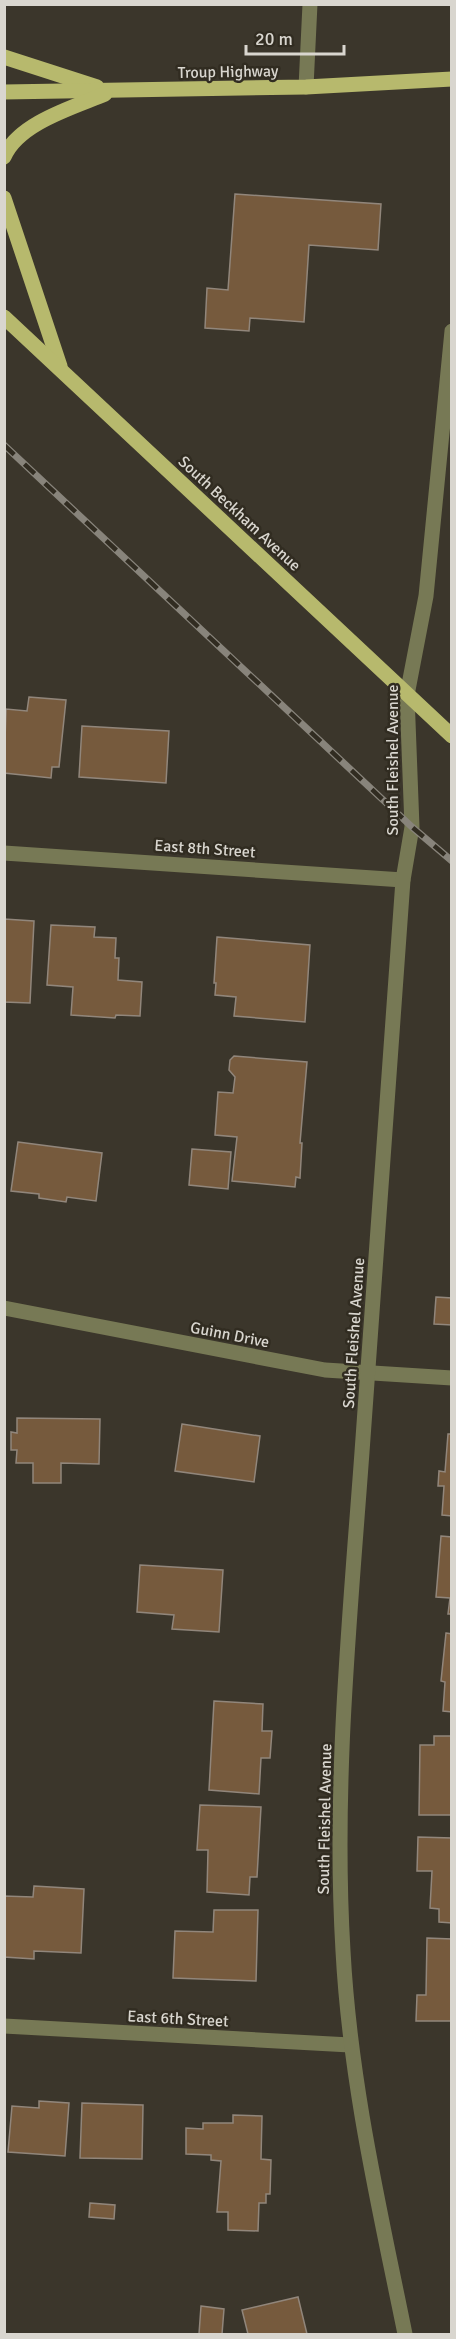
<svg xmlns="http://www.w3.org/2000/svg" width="456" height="2339" font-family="Signika,sans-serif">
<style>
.building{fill:#765a3d;stroke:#91867b;stroke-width:1.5}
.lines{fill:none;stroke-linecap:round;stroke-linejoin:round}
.minor{stroke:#777955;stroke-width:15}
.major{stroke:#b7b96d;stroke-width:15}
.rail-casing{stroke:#88847b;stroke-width:7}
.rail{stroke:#312c21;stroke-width:4.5;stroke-dasharray:14;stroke-linecap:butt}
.labels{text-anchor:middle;stroke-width:5;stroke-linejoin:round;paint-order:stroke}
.street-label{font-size:16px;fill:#d9d6cf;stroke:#312c21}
</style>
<rect width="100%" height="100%" fill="#3b362b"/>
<g class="building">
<polygon points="235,194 381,204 378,250 309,245 304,322 250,318 249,331 205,328 207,288 228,290"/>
<polygon points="29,697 66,700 59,767 52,767 51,778 4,773 6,709 27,711"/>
<polygon points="82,726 169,731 166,783 79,777"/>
<polygon points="4,919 34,921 30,1003 4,1002"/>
<polygon points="51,925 95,927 94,937 116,938 115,958 119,958 118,980 142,982 140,1016 116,1015 115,1018 71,1015 73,987 47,985"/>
<polygon points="217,937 310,945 305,1022 234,1016 236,997 215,995 216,983 214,983"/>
<polygon points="234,1056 307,1062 300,1143 302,1143 300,1178 296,1177 295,1187 232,1181 237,1137 215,1135 218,1092 233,1093 235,1077 229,1070 230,1060"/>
<polygon points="18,1142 102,1153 96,1201 67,1197 66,1202 39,1198 39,1194 11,1191"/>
<polygon points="192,1149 231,1152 228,1189 189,1185"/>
<polygon points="436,1297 452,1298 452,1325 434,1324"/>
<polygon points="17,1418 100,1419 99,1464 61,1463 61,1483 33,1483 33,1463 16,1463 17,1450 11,1450 11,1432 17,1433"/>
<polygon points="182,1424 260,1436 254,1482 175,1471"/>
<polygon points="448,1434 452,1434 452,1516 442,1515 444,1486 438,1486 439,1471 445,1472"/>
<polygon points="441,1536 452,1537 452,1614 448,1614 450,1598 436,1597"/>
<polygon points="140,1565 223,1570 219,1632 172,1629 174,1615 137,1612"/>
<polygon points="446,1633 452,1634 452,1712 443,1711 445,1682 441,1681"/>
<polygon points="214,1701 263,1704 262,1731 272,1731 270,1758 261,1758 259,1794 209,1790"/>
<polygon points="434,1736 452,1736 452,1815 419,1815 420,1745 434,1745"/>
<polygon points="200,1805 261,1807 257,1877 250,1877 249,1895 207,1892 208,1850 197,1850"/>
<polygon points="418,1837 452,1838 452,1923 439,1922 439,1909 430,1908 432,1871 417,1871"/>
<polygon points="34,1886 84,1889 81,1953 34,1951 34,1959 4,1957 4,1896 33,1897"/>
<polygon points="214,1910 258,1910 256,1981 173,1978 175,1931 213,1932"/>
<polygon points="427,1938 452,1939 452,2021 416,2021 417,1995 426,1995"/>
<polygon points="39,2101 69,2103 65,2156 8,2152 12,2106 39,2108"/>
<polygon points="82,2103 143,2105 142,2159 80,2158"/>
<polygon points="233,2115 262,2116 261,2159 271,2160 270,2194 266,2194 266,2203 259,2203 258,2231 228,2230 228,2212 217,2212 221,2161 211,2160 211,2155 186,2154 186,2128 203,2129 203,2123 233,2123"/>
<polygon points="90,2203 115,2205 114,2219 89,2217"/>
<polygon points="298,2297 307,2334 248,2334 242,2310"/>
<polygon points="201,2306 224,2309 222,2334 199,2334"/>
</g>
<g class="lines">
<g class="minor">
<polyline points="306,87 310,4"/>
<polyline points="4,853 403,880"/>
<polyline points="4,1308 325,1370 452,1378"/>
<polyline points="4,2026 350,2045"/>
<path d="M405,2334c-26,-128 -55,-252 -62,-383 -10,-167 7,-334 19,-499 15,-191 28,-382 41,-572l9,-53 -5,-132 19,-99 26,-265"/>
</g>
<g class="major">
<polyline points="4,57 97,87"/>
<polyline points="4,92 306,87 452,79"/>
<path d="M4,157c14,-34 70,-50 101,-63"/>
<polyline points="4,198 60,366"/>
<polyline points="4,317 452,736"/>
</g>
<g class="rail-casing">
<polyline id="rail" points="4,445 412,827 452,861"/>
</g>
<use href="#rail" class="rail"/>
</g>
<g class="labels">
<g class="street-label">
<text transform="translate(228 71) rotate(-1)" y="6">Troup Highway</text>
<text transform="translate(240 513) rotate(43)" y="6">South Beckham Avenue</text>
<text transform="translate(392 760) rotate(-90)" y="6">South Fleishel Avenue</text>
<text transform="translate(205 848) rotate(4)" y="6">East 8th Street</text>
<text transform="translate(353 1333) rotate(-86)" y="6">South Fleishel Avenue</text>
<text transform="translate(230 1334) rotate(11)" y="6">Guinn Drive</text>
<text transform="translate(324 1819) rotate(-89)" y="6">South Fleishel Avenue</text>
<text transform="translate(178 2018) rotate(3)" y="6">East 6th Street</text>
</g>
</g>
<rect width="456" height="2339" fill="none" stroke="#d9d6cf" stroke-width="12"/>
<path d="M246 45v9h98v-9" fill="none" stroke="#d9d6cf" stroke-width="3"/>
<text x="255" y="45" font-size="18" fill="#d9d6cf" stroke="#312c21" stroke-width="4.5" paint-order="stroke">20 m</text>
</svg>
